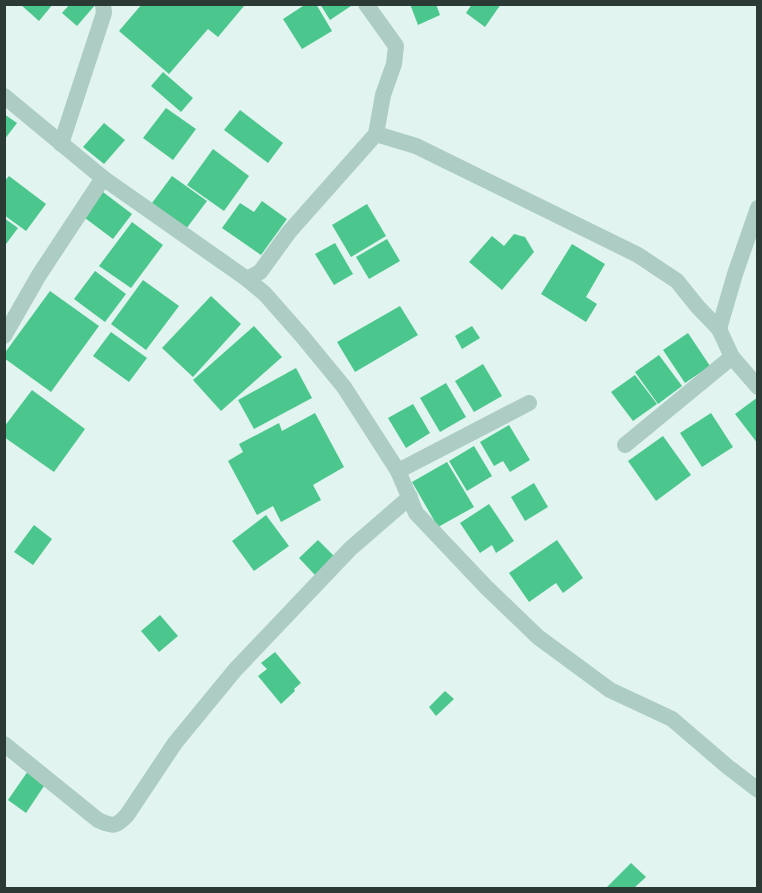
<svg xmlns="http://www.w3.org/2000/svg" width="762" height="893" font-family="Roboto,sans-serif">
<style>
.building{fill:#4bc78d}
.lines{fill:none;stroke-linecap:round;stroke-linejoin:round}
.minor{stroke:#acccc4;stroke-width:16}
</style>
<rect width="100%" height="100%" fill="#e1f4f0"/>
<g class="building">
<polygon points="20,4 53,4 39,21"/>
<polygon points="70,4 96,4 77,26 62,13"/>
<polygon points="142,4 243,4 244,6 218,37 208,29 169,74 119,31"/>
<polygon points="306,4 316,4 332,31 302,49 283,19"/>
<polygon points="320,4 350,4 351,6 330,20"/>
<polygon points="410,4 436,4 440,15 418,25"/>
<polygon points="472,4 501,4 485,27 466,13"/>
<polygon points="163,72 193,98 181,112 151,86"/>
<polygon points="166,108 196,129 173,160 143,138"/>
<polygon points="240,110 283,143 268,163 224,130"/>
<polygon points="4,114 17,123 4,140"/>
<polygon points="104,123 125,140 104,164 83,147"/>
<polygon points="213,149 249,176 224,211 187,185"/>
<polygon points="9,176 46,204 26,231 4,215 4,182"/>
<polygon points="172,176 207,201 186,229 152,203"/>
<polygon points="103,192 132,214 113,239 85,218"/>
<polygon points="262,201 287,219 261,255 222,228 240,203 254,212"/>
<polygon points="367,204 386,236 351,257 332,225"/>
<polygon points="4,218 18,228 6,244 4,243"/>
<polygon points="132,222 163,245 131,288 99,266"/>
<polygon points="514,234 525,237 534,252 502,290 469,262 492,236 504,246"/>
<polygon points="387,239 400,261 369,279 356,257"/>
<polygon points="335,243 353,274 334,285 315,254"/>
<polygon points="572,244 605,264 586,297 597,304 586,322 541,294"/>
<polygon points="95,271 126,294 105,322 74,299"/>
<polygon points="143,280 179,306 146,350 111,324"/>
<polygon points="50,291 99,326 51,392 4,358 4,354"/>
<polygon points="211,296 241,324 193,377 162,348"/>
<polygon points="400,306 418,335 355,372 337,342"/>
<polygon points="254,326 282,357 221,411 193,380"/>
<polygon points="472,326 480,338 462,349 455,336"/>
<polygon points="111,332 147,358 129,382 93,356"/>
<polygon points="688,333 710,366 685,383 663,350"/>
<polygon points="659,355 682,386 658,404 635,372"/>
<polygon points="483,364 502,396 474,412 455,381"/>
<polygon points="296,368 312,398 254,429 238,400"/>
<polygon points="635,375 657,404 633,421 611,392"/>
<polygon points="446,383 466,417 440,432 420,398"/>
<polygon points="32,390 85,429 54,472 4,437 4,427"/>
<polygon points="758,397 758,444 735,414"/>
<polygon points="413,404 430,433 406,448 388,418"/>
<polygon points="315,413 344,467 313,485 321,500 281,522 273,506 257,515 228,461 243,452 239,444 279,423 282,431"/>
<polygon points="711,413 733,447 702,467 680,433"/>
<polygon points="509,425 530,460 510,472 503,461 494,466 480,442"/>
<polygon points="663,436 691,475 656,501 628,461"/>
<polygon points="474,446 492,476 467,491 449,461"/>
<polygon points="447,462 474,507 438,527 412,482"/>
<polygon points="534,483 548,507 525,521 511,497"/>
<polygon points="489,504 514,541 496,553 492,545 480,553 460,523"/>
<polygon points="266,515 289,546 254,571 232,541"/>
<polygon points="34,525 52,539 33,565 14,552"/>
<polygon points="318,540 334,556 315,575 299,558"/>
<polygon points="557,540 583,578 563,593 556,583 529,602 509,573"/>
<polygon points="160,615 178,636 159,652 141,631"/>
<polygon points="275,652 301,683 294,689 295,691 281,704 258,676 267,669 261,663"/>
<polygon points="445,691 454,699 436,716 429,707"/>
<polygon points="28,771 46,783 26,813 8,800"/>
<polygon points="631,863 646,877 634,888 606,888"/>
</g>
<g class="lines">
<g class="minor">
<polyline points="366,4 396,46 394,64 383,95 376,134 416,146 638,255 677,281 697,306 719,329 732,357 758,387"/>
<polyline points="4,96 103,178 247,279 265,294 302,336 344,387 398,471 416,513 486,587 538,637 610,690 672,719 728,767 758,790"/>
<polyline points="61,144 104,13 103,4"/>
<polyline points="247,279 260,272 289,232 376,134"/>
<polyline points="719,329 735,274 758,208"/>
<polyline points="4,336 39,275 103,178"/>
<polyline points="625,445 732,357"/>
<polyline points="398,471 529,403"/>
<path d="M4,744l94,76c15,7 18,7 29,-5l48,-72 60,-73 115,-121 60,-52"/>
</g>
</g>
<rect width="762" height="893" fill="none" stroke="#2b3a34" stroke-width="12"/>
</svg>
